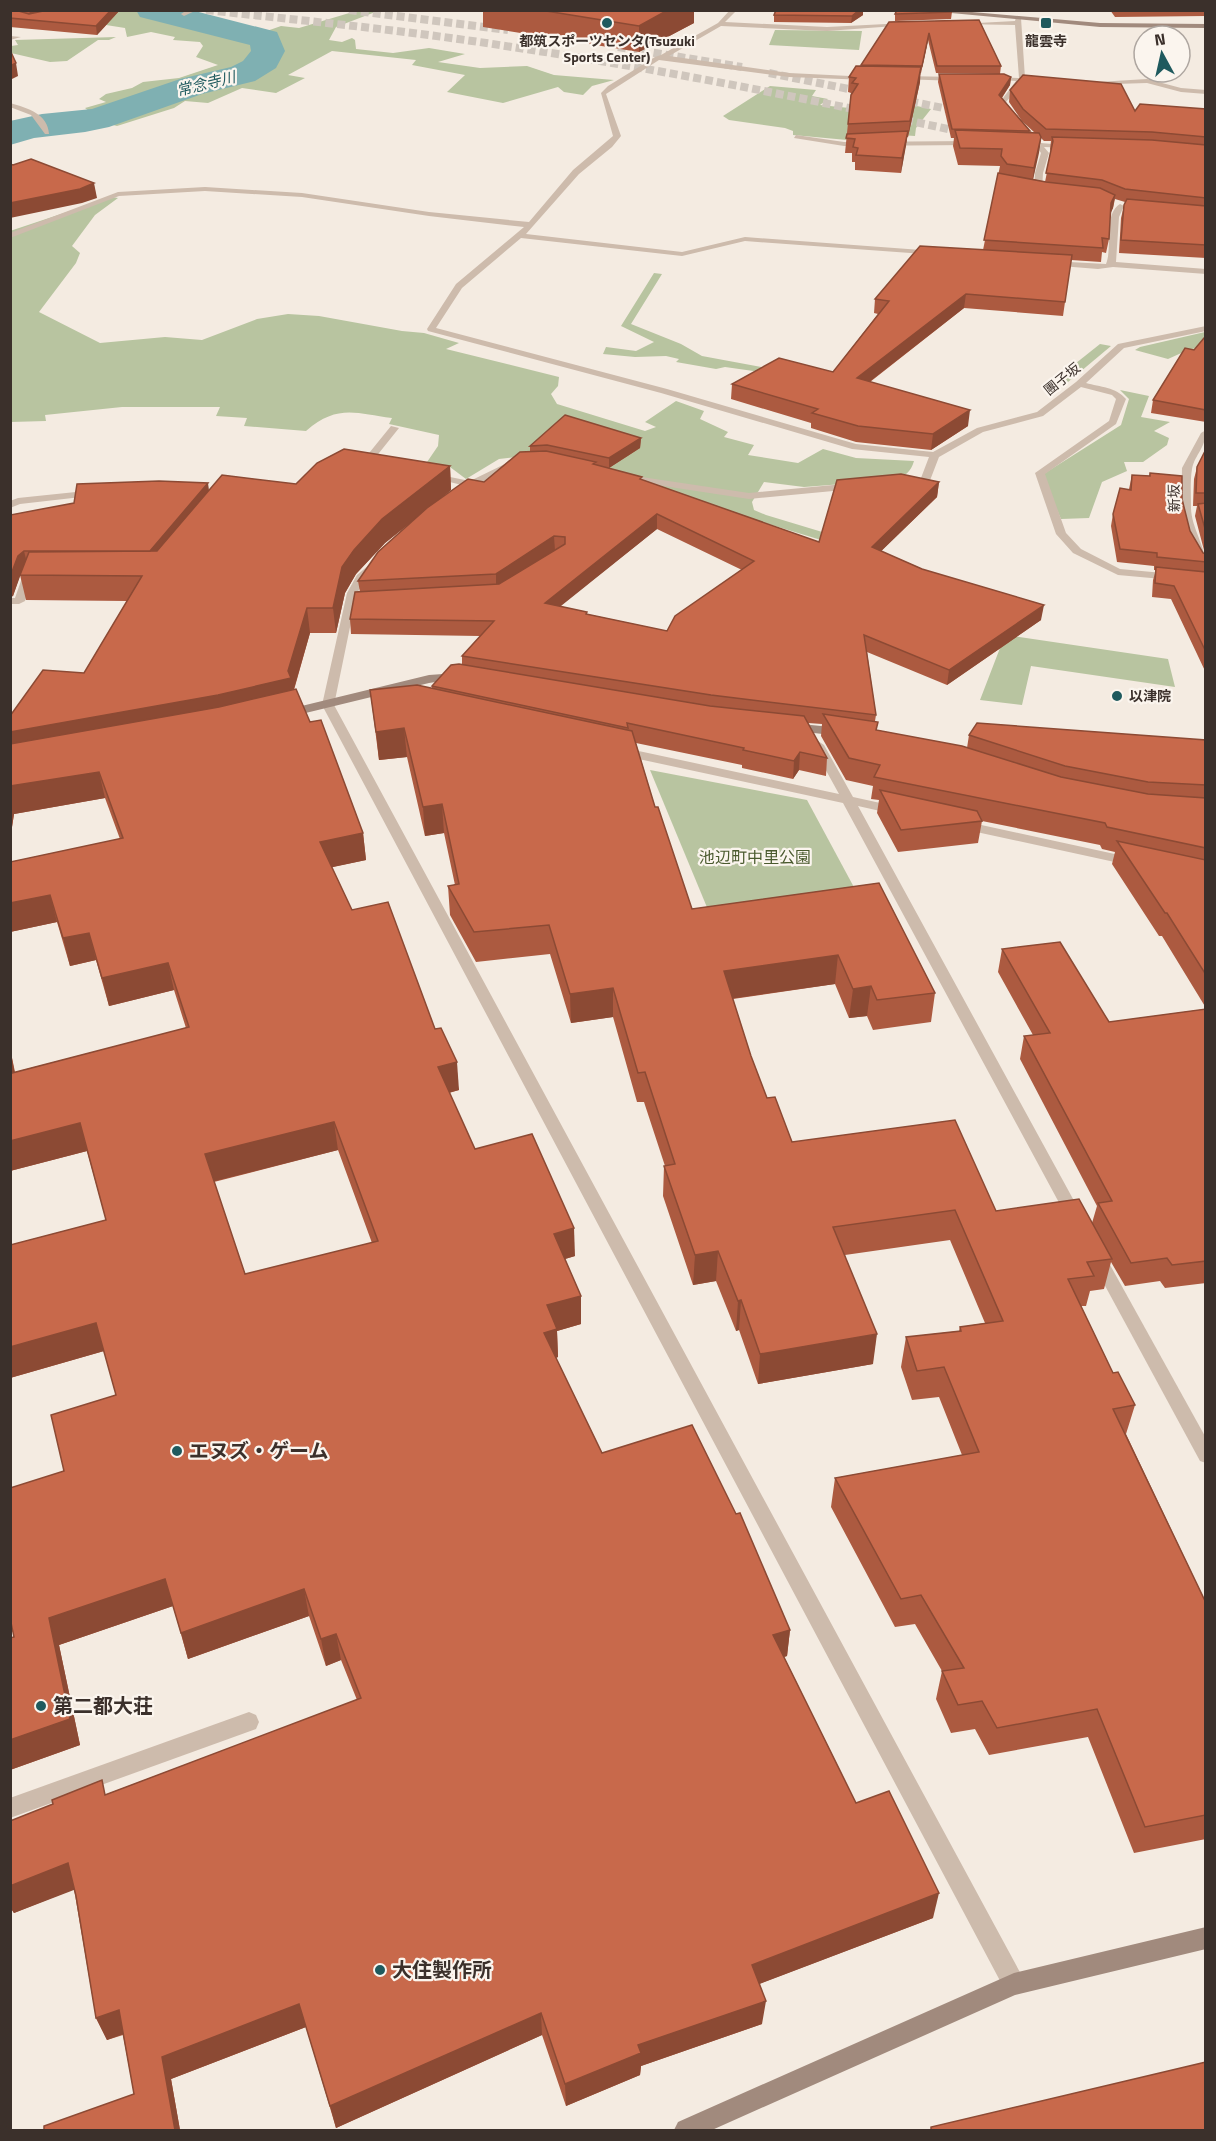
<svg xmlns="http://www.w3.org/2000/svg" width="1216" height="2141" font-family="'Titillium Web','Noto Sans JP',sans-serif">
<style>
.green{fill:#b8c4a0}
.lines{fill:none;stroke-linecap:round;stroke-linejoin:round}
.river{fill:#7fb0b2;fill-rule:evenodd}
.highway-tunnel{stroke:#cfc6bd;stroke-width:8;stroke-dasharray:8 4;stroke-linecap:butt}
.street{fill:#cdbbac;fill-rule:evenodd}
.secondary{fill:#a18a7d;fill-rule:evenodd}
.wall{fill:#ac5a40;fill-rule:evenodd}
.shaded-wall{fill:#8c4a34}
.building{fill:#c8694b;stroke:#8c4a34;stroke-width:1.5;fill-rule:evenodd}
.poi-dot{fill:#1f5a5e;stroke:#fbf5ee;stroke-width:2}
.labels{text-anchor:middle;stroke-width:4.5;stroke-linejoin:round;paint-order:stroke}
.far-poi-label{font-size:14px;font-weight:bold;fill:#3b302b;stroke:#fbf5ee}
.far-street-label{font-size:14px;fill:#3b302b;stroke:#fbf5ee}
.far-water-label{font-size:15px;font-style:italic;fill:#1f5a5e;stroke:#fbf5ee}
.park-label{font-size:16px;fill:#4a5a2e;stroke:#fbf5ee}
.near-poi-label{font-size:20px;font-weight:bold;fill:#3b302b;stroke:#fbf5ee;text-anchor:start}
</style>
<rect width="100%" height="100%" fill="#f4ebe1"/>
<g class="green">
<polygon points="11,10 149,11 182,19 189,16 261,33 281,26 299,28 356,11 378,11 336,27 329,40 342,42 352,38 355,40 356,49 393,53 429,48 465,54 438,62 480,68 527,66 554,75 614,80 592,86 583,95 564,92 558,87 503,103 447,92 465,75 412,65 416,60 332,51 288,75 305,78 276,93 242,88 208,103 185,101 174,108 117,126 113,125 118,122 108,119 88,122 85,118 94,115 85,108 106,102 99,99 106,94 132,88 143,82 179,78 218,65 196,57 203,46 200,42 173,40 175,37 151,32 127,37 125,28"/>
<polygon points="775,30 862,31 859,50 769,45"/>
<polygon points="116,37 109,40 98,40 67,61 50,62 11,53 11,46 18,45 15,40"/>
<polygon points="770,86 816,90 812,96 828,99 820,105 889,112 903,103 931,109 916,128 915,136 869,133 847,140 793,135 793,131 785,128 729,120 723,116"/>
<path d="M112,197l6,1 -23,17 -23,31 8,7 -4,10 -37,49 61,31 65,-6 37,3 55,-21 31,-5 31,2 83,15 22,2 35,10 -13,6 113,28 -1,9 -7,8 6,10 88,27 11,-4 -11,-5 31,-21 28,10 -4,8 28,13 -4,5 30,8 -6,10 50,8 25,-14 33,9 58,3c-3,11 -9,15 -20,19l-90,7 -40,-5 -12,20 2,8 12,5 86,26 -31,-1 -282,-86 -40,5 -33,20 -16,-12 -25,-2 13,-19 1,-11 -50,-11 3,-6c-37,-5 -55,-14 -86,13l-62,-5 3,-8 -31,-2 4,-9h-98l-77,8 1,6 -35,1 -1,-191z"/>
<polygon points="654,273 662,274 631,324 681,344 702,356 777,370 768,373 725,367 716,369 676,362 679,359 666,356 635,357 603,354 606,347 636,351 654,342 621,326"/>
<polygon points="1205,332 1205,346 1188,350 1168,359 1135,350 1140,347"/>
<polygon points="1100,344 1111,346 1068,382 1056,379"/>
<polygon points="1120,390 1149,396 1141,417 1170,422 1154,431 1169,438 1167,445 1143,462 1124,462 1127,471 1102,482 1089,518 1061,519 1042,475 1121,425 1129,399"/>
<polygon points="1005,635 1168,659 1175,687 1031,666 1022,705 980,700"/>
<polygon points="650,770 807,800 863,904 716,929"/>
</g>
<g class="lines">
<polygon class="river" points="136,10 191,10 277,32 285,51 276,68 255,81 202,94 109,127 85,132 34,138 10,145 10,121 42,114 92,109 180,79 231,67 243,61 251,51 250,45 140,17"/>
<g class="highway-tunnel">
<path d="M206,10c102,11 205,21 306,37 154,23 307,54 459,87"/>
<polyline points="349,10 508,30"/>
<polyline points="618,47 742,67"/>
<polyline points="769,73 968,113"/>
</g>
<g class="street">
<polygon points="187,10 197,10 184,16 181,14"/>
<path d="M730,10h7l-12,12 102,5 79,-4 3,2 -82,6 -106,-5 -52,30 120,17 81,4 -2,3 -79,-3 -130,-17 -53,34 15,42 -9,11 -33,27 -53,60 156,18 63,-15 190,14 4,2 -1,2 -193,-14 -63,15 -161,-18 -59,50 -26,40 231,61 189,55 77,8 44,-24 60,-16 39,-30 42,-38 88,-18v5l-82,17 -38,35c14,4 30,4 40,16l-10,25 -71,50 21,59 15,16 39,20 86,8v6l-88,-8 -45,-22 -17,-19 -21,-61 74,-52 7,-22 -4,-4 -31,-8 -38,29 -60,16 -44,25 -10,26 -25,1v-4l17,-2 8,-21 -77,-8 -191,-56 -233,-62 -1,-2 29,-45 68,-57 -95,-11 -127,-19 -97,-6 -86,5 -109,42v-5l108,-41 87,-5 97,6 127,19 100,10 44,-52 40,-34 -12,-43 7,-7 47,-29 6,-2 57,-32z"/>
<polygon points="1016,17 1021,18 1025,78 1042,80 1023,82 1006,102 1015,116 1012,118 1000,102 1016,81 988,79 991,77 1019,78 1015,25 959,24 1015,21"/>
<polygon points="10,36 21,37 10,40"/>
<polygon points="901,76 958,77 961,79 958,81 899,79"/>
<polygon points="1147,79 1181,88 1206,90 1206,94 1181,92 1147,83 1084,85 1081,83"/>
<path d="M10,103c18,5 38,11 39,31h-4l-14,-19 -21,-8z"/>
<polygon points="796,135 844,142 972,141 976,143 972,145 844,146 794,138"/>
<polygon points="1035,137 1041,143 1075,146 1071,148 1044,147 1049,153 1043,173 1042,190 1038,192 1034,190 1035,173 1041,153 1037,147 1016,144 1020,142 1034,142 1031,139"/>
<path d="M1120,204l4,2 -5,11 -3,45 90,7v5l-93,-7 -15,2 -50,-4 -1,-2 4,-2 55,3c7,-17 -3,-50 14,-60z"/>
<polygon points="391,426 399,428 371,463 374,464 374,468 361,467 361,463"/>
<path d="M1206,430c0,18 -11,24 -14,39 -2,12 -1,26 -1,38 0,21 15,39 15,59l-4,-1 -13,-22 -8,-32 1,-43 19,-35z"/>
<polygon points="511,461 519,463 460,494 455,491 462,485 425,476 430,473 470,481"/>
<polygon points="628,475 749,493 854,483 859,486 854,489 749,499 624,480 623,478"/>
<polygon points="95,490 100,493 99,495 20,504 10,508 10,501 18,498"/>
<polygon points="376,559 381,562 366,579 357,593 334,705 1022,1976 1025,1984 1022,1992 1014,1995 1006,1992 322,705 347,593 357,575"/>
<polygon points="32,569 37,572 33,575 25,601 19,604 10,604 10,598 15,598 24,572"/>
<polygon points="818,741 824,745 853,797 903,808 904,811 898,815 858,806 1084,1219 1082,1223 1070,1223 843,803 620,755 614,751 620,747 839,794 812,745"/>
<polygon points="963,821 1133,858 1140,862 1133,866 958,828 957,825"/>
<polygon points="1098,1252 1104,1254 1206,1438 1206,1463 1200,1461 1090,1258 1092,1254"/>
<polygon points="249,1712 256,1715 259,1722 256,1729 10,1818 10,1798"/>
</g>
<g class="secondary">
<polygon points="919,10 949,10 1100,23 1206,24 1206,28 1100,27"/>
<polygon points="457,673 463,676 461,678 429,683 285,718 279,714 281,711 429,675"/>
<polygon points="792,723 840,728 846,732 840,736 788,730 786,727"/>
<polygon points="1206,1927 1206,1949 1015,1995 712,2130 674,2130 678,2122 1014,1973"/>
</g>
</g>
<g class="wall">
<polygon points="10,10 120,10 97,35 10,27"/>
<polygon points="483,10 694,10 694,23 639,52 483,27"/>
<polygon points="776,10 863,10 863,15 851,23 774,22 774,15"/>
<polygon points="1110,10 1206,10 1206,16 1115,17"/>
<polygon points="952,12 951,19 895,21 895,14"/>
<polygon points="979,20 1001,66 1000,74 936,73 928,40 921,73 920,73 920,82 908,137 907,137 901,173 855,170 855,162 852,162 852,153 845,153 851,93 848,92 849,77 861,66 889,22"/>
<path d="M939,74l72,3 -1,8 -8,13 28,33 -1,2h6l-13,-12 -13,-19 1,-12 125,21 71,-2v149l-87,-5 2,-35 4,-16 -10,-3 -2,9 -3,5 -1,26 -3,14 -4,-1 -1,10 -30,-2 -8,56 -99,-8 -94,74 98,44 -37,24 -75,-8 -45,-14v-5l-80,-24 1,-15 101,-12 45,-58 -4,-1 1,-14 108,-49 17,-84 -42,-1 -5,-19 1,-8h-3l-13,-56zM1041,138l3,3h7l-1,8 1,3 -6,30 -12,-3z"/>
<polygon points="1206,338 1206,422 1151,413 1153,400"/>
<path d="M641,438l-1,10 -31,20 210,74 120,-60 -2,15 -56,54 160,69 -94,65 -80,-33 9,63 -1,6 2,9 90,18 2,-13 237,5v268l-44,-72h-3l-47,-72 3,-12 -13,-3 -2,-4 -118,-24 -4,22 -80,9 -21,-39 2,-13 -8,-1 2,-13 -27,-6 -25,-44 1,-12 -14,-1 19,35 -1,18 -27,-6 -6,9 -51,-11v-3l-106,-22 19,64 37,102 187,-26 56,110 -4,29 -58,8 -6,-14 -18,2 -14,-34 -102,15 18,57 16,42 25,44 204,69 96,12 5,-17 -77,-147 4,-23 9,-1 -35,-63 4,-23 107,73 97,-13v274l-41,5 -5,-7 -35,5 -14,-24 -7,27 -14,2 -4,15h-5l32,67 22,32 -9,29 80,169v236l-72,14 -46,-116 -99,18 -14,-26 -24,4 -15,-34 6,-28 -27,-47 -20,3 -64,-120 4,-29 127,-23 -23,-58 -27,3 -11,-33 5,-30 53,-6 1,-4 25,-4 -35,-83 -105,15 28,109 -115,20 -19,-54 -3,1 -20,-50 -23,4 -30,-89 1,-30h1l-21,-64h-7l-24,-85 -42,6 -21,-69 -74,8 -26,-47 -2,-29 7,-1 -11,-52 -19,3 -18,-79 -28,3 -9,-70 62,-2v-2l30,-22v-8l18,-20 -129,-2 -1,-15 10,-27 -2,-11 60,-64 -33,26 -29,31 -11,19 -9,40h-26l-16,57 69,143 3,27 -34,7 20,43 83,119 24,61 -10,3 26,56 100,107 -10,3 16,37v28l-24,7 1,26 -2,1 46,95 188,177 -3,26 -3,1 72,146 77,115 -174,66 3,40 -121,42 -1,9 -74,31 -24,-71 -206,93 -30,-101 -135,52 9,51h-136l90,-36 -11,-59 -16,5 -11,-22 -22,-129 -60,24 -4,-6v-86l97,-27 250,-94 -16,-40 -15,6 -17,-50 -121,43 -15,-53 -114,39 21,100 -70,25v-132l4,-1 50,-166 52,-76 -12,-44 -94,27v-133l96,-25 -19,-69 -77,20v-123l5,24 171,-44 -12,-38 -65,16 -13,-46 -26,6 -13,-44 -47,10v-70l110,-23 -15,-41 -91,16 -4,26v-124l74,-43 43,-72 -101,-1 -6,-25 -7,21 -3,1v-82l199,-25 87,-6 154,-18 1,24 -12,10 45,-18 46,-30v-6zM657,529l85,41 -75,61 -80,-17 -27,-8zM338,1150l34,93 -127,31 -31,-92z"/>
<polygon points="1206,449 1206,673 1171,599 1152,597 1153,580 1156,570 1154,570 1154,566 1117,562 1111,526 1113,514 1129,489 1132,475 1149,476 1150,473 1182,499 1190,531 1203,553 1205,554 1195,516 1197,506 1193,506 1194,479 1197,467"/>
</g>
<g class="shaded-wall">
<polygon points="29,10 55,10 30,15"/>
<polygon points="111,10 120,10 97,35 96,26"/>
<polygon points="668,10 694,10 694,23 639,52 639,26"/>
<polygon points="859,10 863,10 863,15 851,23 852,16"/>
<polygon points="929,33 928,40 921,73 922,66"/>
<polygon points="16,63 18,76 10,80 10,66"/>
<polygon points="921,67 920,82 908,137 910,121"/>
<polygon points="1011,77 1010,85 998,103 999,95"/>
<polygon points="908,131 906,146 901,173 902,158"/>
<polygon points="1041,137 1039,153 1032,184 1034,168"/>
<polygon points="94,183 97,198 82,203 10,218 10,203"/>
<polygon points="1115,195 1113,208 1109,217 1111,203"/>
<polygon points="966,294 964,308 855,393 857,378"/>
<polygon points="970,410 968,426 931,450 933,434"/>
<polygon points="641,438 640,448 609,468 609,458"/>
<polygon points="450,466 451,490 385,543 356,574 345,593 336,633 333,608 342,567 354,550 382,519"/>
<polygon points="939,482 937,497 870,562 872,547"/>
<polygon points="208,483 210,498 153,567 150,551"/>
<polygon points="657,514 657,529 546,618 545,603"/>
<polygon points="554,536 555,551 496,589 496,574"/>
<polygon points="24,551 28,567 22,571 13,596 10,597 10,577 18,556"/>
<polygon points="1044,605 1041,620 947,685 949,670"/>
<polygon points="307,608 310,633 293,692 10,760 10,732 288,671"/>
<polygon points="404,728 407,757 379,760 376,732"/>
<polygon points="800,752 799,770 793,779 794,761"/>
<polygon points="99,772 105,798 14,814 10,840 10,786"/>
<polygon points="442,804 444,833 425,836 423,807"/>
<polygon points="363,833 366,860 324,869 320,842"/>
<polygon points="50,895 57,922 10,932 10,903"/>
<polygon points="89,933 96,960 70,966 63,938"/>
<polygon points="838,955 835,984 722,1000 724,971"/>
<polygon points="168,963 174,990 109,1006 102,978"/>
<polygon points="871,986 867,1016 849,1018 853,989"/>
<polygon points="613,988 613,1017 571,1023 570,994"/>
<polygon points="10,1048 20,1101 10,1066"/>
<polygon points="457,1062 459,1090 440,1095 438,1067"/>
<polygon points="334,1122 338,1150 211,1182 205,1154"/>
<polygon points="80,1123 87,1151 10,1171 10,1141"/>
<polygon points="574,1228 575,1256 555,1262 554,1234"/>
<polygon points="718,1251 716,1281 693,1285 695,1255"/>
<polygon points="581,1296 581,1324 557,1331 558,1357 545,1361 544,1333 547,1305"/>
<polygon points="741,1300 739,1330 736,1331 738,1301"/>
<polygon points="96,1323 104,1351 10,1378 10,1347"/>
<polygon points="877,1334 873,1364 758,1384 760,1354"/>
<polygon points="165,1579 173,1606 59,1645 80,1745 10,1770 10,1740 49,1618"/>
<polygon points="304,1589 309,1616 188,1659 181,1633"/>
<polygon points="790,1630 787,1656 770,1661 773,1635"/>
<polygon points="336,1634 341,1660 326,1666 321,1639"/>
<polygon points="68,1863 79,1888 14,1913 10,1907 10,1886"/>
<polygon points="939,1893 933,1918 749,1988 752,1965"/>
<polygon points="766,2001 762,2024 641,2066 640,2075 566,2106 565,2084 638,2045"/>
<polygon points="299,2004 306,2027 171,2079 180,2130 175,2130 162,2057"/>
<polygon points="119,2010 129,2032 107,2040 96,2018"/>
<polygon points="541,2013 542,2035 336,2128 330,2106"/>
</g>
<g class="building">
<polygon points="10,10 15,10 29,14 48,10 111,10 96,26 10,18"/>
<polygon points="540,10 668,10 639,26"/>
<polygon points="776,10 859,10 852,16 774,15"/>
<polygon points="897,10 921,10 952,12 895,14"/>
<polygon points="979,20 1001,66 937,66 929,33 922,66 861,65 889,22"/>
<polygon points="10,50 16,63 10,66"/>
<polygon points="856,66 921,67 910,121 848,124 851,95 858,84 852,83 856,78 849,77"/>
<polygon points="939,74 1004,74 1011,77 999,95 1030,131 952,129"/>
<polygon points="1023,75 1121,84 1135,111 1140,104 1206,109 1206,137 1152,132 1046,129 1023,109 1010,90"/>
<polygon points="955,130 1039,133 1041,137 1034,168 1007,164 1001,156 1002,149 960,148"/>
<polygon points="908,131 902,158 856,155 858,148 853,147 855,139 846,138 847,134"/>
<polygon points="1052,137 1152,140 1206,145 1206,198 1125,189 1102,180 1046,173 1053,141"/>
<polygon points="31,159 94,183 80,189 10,203 10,164 13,165"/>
<polygon points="998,173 1046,182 1100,188 1115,195 1111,203 1109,239 1102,238 1103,248 984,240"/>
<polygon points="1127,199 1206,206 1206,245 1121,240 1124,205"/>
<polygon points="920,246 1072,255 1065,302 966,294 857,378 970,410 933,434 858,426 812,413 818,409 732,384 779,358 833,372 889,301 875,299"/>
<polygon points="1204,338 1206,338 1206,410 1153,400 1185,348 1194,350"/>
<polygon points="565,415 641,438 609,458 547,445 530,446"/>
<polygon points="344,449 450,466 382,519 354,550 342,567 333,608 307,608 288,671 291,678 218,695 10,732 10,716 43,670 84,673 142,576 20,575 29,552 157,551 222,475 296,484 317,463"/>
<polygon points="1206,449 1206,493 1196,493 1197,467"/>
<path d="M546,451l50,11 -3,2 49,13 -2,2 179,63 18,-62 64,-6 38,8 -67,65 50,22 122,36 -95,65 -85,-35 12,80 -165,-20 -249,-39 32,-35 -144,-2 5,-27 144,-8 66,-40v-7l-11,-1 -58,38 -138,7 20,-29 49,-44 41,-29 16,3 36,-30zM657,514l97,47 -79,55 -8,15 -81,-17 1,-2 -42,-9z"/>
<polygon points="1150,473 1182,476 1182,499 1190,531 1203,553 1206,554 1206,562 1157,557 1157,553 1120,549 1113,514 1120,488 1131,490 1132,475 1150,476"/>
<polygon points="159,481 208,483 150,551 24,551 18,556 10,577 10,515 74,503 77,484"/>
<polygon points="1206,503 1206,532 1198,504"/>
<polygon points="1156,567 1206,572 1206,652 1174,586 1155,583"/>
<polygon points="459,664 710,706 804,716 827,758 800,752 794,761 743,750 744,748 627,723 628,728 432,686 451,665"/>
<polygon points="417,685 632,731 655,807 658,807 692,909 879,883 935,993 877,1000 871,986 853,989 838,955 724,971 751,1056 767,1098 775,1097 792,1142 955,1120 996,1211 1079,1199 1112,1259 1087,1262 1094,1276 1068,1279 1113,1373 1118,1372 1135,1405 1113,1409 1206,1603 1206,1815 1145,1827 1097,1709 997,1728 982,1701 958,1705 942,1671 964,1668 921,1595 901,1599 835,1478 979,1452 944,1367 917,1371 906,1337 961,1331 960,1327 1003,1321 955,1210 833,1227 877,1334 760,1354 741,1300 738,1301 718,1251 695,1255 664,1166 675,1164 645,1072 638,1073 613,988 570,994 549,925 474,932 448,886 459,884 442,804 423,807 404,728 376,732 370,690"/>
<path d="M296,689l14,33 11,-2 42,113 -43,9 32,68 36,-8 47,127 6,-1 16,34 -19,5 37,82 57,-15 42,94 -20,6 27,62 -34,9 10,24 -13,4 58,120 90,-28 44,89 4,-1 50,117 -17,5 83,168 33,-12 50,102 -187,72 14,36 -128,44 3,8 -76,31 -24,-71 -211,93 -31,-102 -137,53 13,73h-131v-4l90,-32 -15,-84 -23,8 -20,-122 -8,-33 -58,23v-65l43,-17 -1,-4 50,-20 3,15 256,-97 -25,-64 -15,5 -17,-50 -123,44 -16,-54 -116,39 21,101 -60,21v-102l4,-1 -4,-19v-130l54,-17 -13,-56 65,-20 -20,-72 -86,24v-102l96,-25 -26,-97 -70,18v-75l2,7 177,-46 -21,-64 -66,15 -13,-45 -26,5 -13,-43 -40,8v-41l113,-24 -24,-66 -89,14v-42l209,-37zM334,1122l44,119 -133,33 -40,-120z"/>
<polygon points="823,714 878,722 876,730 962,746 1061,777 1148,794 1206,798 1206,848 1107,827 1105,823 874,777 880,765 849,758"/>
<polygon points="977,723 1206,740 1206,785 1148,782 1065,766 969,735"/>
<polygon points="880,790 977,811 982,821 901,830"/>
<polygon points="1117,841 1206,860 1206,975 1167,913 1165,913"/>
<polygon points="1060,942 1109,1022 1206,1009 1206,1261 1172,1265 1167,1258 1131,1263 1098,1203 1112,1201 1024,1036 1050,1033 1002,949"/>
<polygon points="1206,2062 1206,2130 931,2130 931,2127"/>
</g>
<g class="poi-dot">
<circle cx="607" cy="23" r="6"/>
<rect x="1040" y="17" width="12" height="12" rx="3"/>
<circle cx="1117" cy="696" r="6"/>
<circle cx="177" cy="1451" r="6"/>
<circle cx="41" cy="1706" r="6"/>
<circle cx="380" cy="1970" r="6"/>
</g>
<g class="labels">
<g class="far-poi-label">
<text x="607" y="46">都筑スポーツセンタ(Tsuzuki<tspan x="607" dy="16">Sports Center)</tspan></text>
<text x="1046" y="46">龍雲寺</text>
<text x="1129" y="701" text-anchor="start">以津院</text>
</g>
<g class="far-street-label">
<text transform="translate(1062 379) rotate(-39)" y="5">團子坂</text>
<text transform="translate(1174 498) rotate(-91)" y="5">新坂</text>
</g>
<g class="far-water-label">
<text transform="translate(206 84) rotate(-14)" y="5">常念寺川</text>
</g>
<g class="park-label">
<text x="755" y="863">池辺町中里公園</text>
</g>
<g class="near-poi-label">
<text x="189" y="1458">エヌズ・ゲーム</text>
<text x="53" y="1713">第二都大荘</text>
<text x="392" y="1977">大住製作所</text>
</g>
</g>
<rect width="1216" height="2141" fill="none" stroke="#3b302b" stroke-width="24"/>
<g transform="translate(1162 54) rotate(352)"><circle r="28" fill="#fbf5ee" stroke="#aea6a0" stroke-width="1.5"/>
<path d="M0-4.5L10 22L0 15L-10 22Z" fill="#1f5a5e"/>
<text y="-9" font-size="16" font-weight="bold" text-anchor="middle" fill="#3b302b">N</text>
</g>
</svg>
